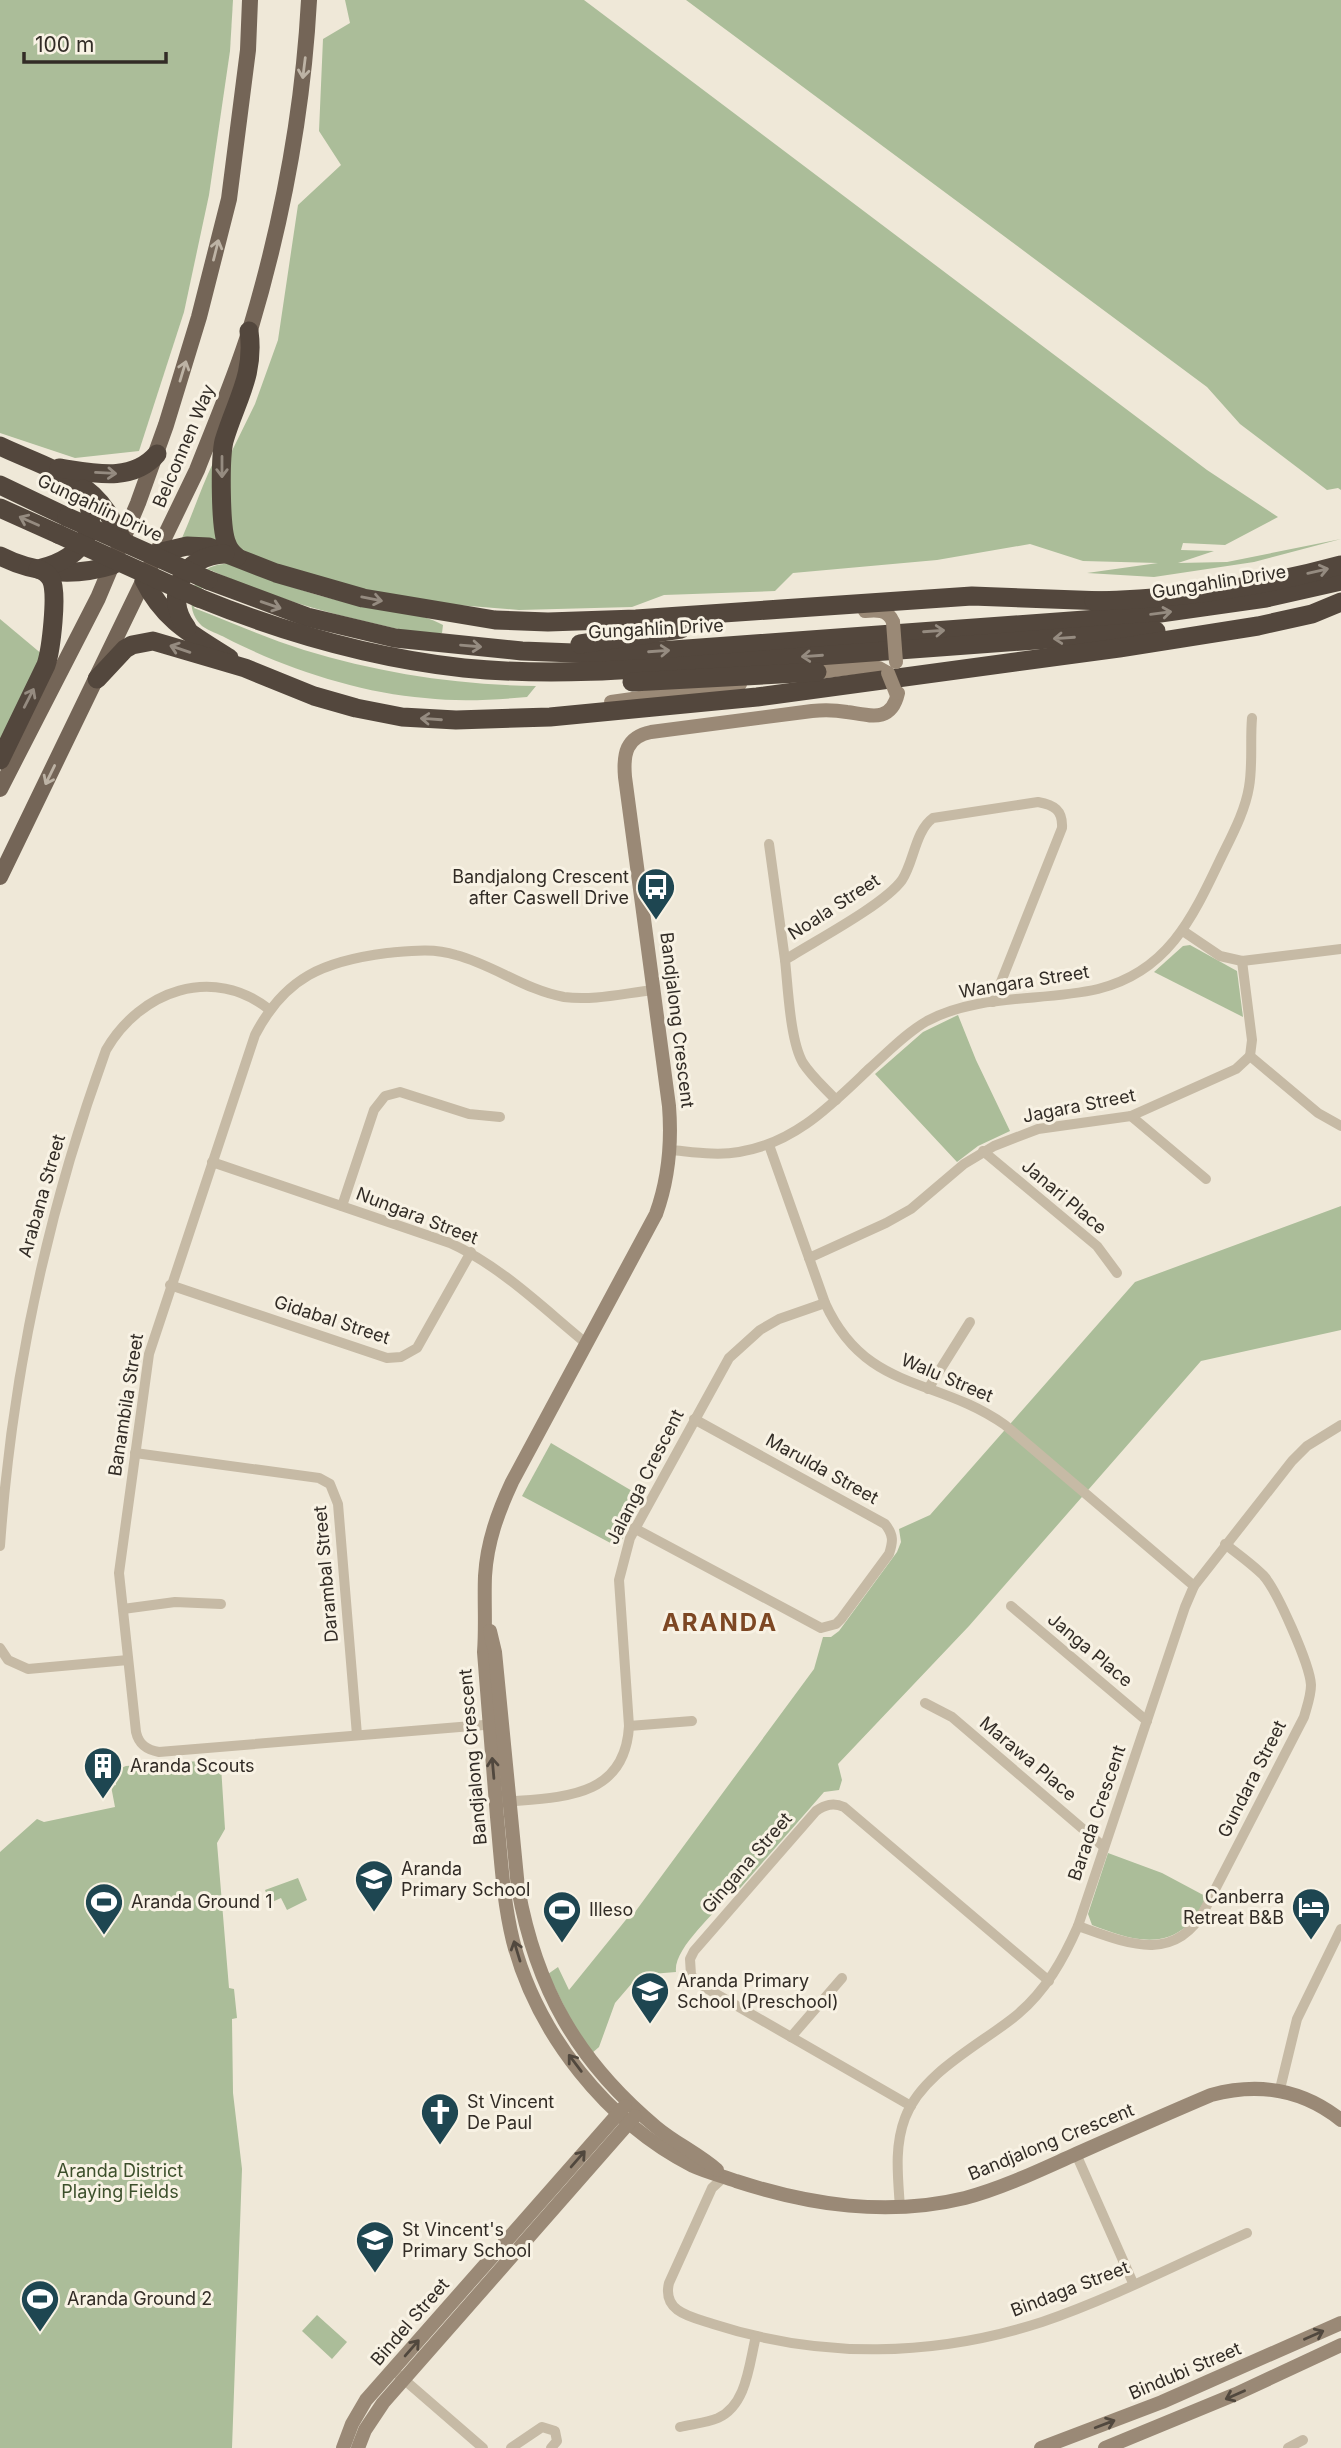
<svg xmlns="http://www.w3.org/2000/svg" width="1341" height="2448" font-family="Inter,sans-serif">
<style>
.green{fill:#abbd99}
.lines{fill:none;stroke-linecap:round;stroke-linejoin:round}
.street{stroke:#c6baa5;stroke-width:10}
.secondary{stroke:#9a8976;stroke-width:14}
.primary{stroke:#746557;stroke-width:16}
.highway{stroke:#53473d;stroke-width:19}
.secondary-bridge{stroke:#9a8976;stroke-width:14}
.highway-bridge{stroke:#53473d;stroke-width:19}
.oneway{stroke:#bdb3a5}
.oneway2{stroke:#958b80}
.oneway3{stroke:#51483e}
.labels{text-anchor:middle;stroke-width:6;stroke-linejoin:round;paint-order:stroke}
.street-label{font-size:18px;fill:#322c26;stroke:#f8f2e4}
.poi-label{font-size:18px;fill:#322c26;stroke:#f8f2e4;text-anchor:start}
.park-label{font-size:18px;fill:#3c4f2b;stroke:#f8f2e4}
.district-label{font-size:24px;font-weight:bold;letter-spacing:2px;fill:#7d4723;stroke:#f8f2e4}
</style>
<rect width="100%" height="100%" fill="#efe8d8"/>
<g class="green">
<polygon points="0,0 233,0 230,51 209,195 184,312 139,451 75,458 0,433"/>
<polygon points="345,0 584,0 1207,470 1278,517 1225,545 1183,543 1181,550 1214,551 1178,563 1227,562 1341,539 1254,562 1154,577 1087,573 1158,563 1083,561 1030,544 937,560 793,573 775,591 664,595 632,607 519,610 457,605 395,596 336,583 248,556 236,549 231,536 228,459 255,404 278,340 298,205 341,165 319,131 323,39 350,23"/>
<polygon points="686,0 1341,0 1341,490 1338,488 1327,490 1240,424 1207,387"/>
<path d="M213,463l7,79 -38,-4c11,-25 19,-50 31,-75z"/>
<path d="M231,563c42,18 84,34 129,42 28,6 57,6 83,20l-1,8c-26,1 -49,-5 -74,-11 -55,-12 -106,-29 -158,-52l-16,38c36,14 72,30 110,42 75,23 153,35 232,36l-9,11c-34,3 -68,5 -102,1 -65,-5 -141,-30 -199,-60 -7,-4 -17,-7 -24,-12 -13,-12 -13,-29 -6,-44 9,-16 18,-17 35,-19z"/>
<polygon points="0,619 43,655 0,743"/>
<polygon points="1190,945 1237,971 1243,1017 1154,972 1183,946"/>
<polygon points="958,1015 976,1060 1010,1131 978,1146 957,1162 875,1074 923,1032"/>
<path d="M1341,1206v124l-140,31 -232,265 -131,138 4,16 -3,10 -15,2 -89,102h-6c-13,20 -56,54 -53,78l-37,3 -24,28 -16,44 -8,7 -9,-12 -34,-68 10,-7 11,23 64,-79 2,1 179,-243 9,-32h8l8,-6 58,-79 4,-10 -2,-13 31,-14 205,-233z"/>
<polygon points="551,1443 644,1498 618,1547 522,1496"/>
<polygon points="215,1760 221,1766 225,1829 217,1843 229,1988 234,1989 237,2018 232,2019 233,2093 242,2169 232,2448 0,2448 0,1852 37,1819 44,1822 115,1807 111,1786 116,1785 113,1771 126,1766"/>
<path d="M1108,1853l54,20 45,24c-6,9 -11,21 -19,28 -29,26 -64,12 -96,0l-4,-11z"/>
<polygon points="298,1878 307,1900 287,1910 281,1898 270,1903 265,1890"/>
<polygon points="317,2315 347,2342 332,2359 302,2331"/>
</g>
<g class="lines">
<g class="street">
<polyline points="769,844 785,960"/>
<polyline points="1183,931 1220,956 1242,961 1341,949"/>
<polyline points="1242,961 1252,1040 1250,1056 1318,1113 1341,1126"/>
<path d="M836,1100c-11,-12 -24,-23 -33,-37 -13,-22 -15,-76 -18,-103 28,-18 99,-55 117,-80 12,-18 13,-49 31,-62l105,-16c16,3 25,8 24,26l-69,174"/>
<polyline points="1131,1116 1206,1179"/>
<path d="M769,1145l56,158c41,90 111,73 180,122l189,161"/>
<path d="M671,1150c22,2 46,6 68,2 56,-9 92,-47 131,-84 18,-16 36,-35 57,-47 53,-28 114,-19 171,-32 69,-17 94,-70 122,-129 11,-23 25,-48 29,-73 4,-23 1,-46 3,-69"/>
<polyline points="983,1151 1097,1246 1117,1273"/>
<path d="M212,1162l238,81c51,23 94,66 137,101"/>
<polyline points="342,1206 374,1110 385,1096 400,1092 469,1114 500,1117"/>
<polyline points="809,1258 886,1223 911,1209 964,1164 994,1146 1038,1129 1131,1116 1236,1069 1250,1056"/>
<polyline points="170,1285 387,1358 401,1357 417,1348 471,1252"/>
<polyline points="928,1389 970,1322"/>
<polyline points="135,1453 319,1478 330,1484 338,1504 357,1735"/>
<path d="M634,1528l187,100 15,-4 5,-5 48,-65c4,-12 5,-19 -4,-30l-191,-105"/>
<path d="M0,1546c12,-173 47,-334 106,-496 34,-59 107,-86 164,-40"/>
<polyline points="1011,1606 1147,1721"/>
<polyline points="123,1609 175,1602 221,1604"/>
<polyline points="0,1648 8,1660 28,1669 128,1660"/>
<polyline points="925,1703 952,1717 1104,1847"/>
<path d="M496,1724l-337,28c-12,-2 -20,-7 -23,-20l-17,-159 30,-219 106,-319c30,-58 69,-74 132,-82 24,-2 46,-5 69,2 38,10 69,35 108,42 30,4 61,-4 90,-7"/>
<polyline points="629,1726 692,1721"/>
<path d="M502,1802c57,-5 123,-2 127,-76l-10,-146 11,-42 99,-180 31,-28 19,-11 46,-16"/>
<path d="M1078,1926c48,17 97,39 127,-17l99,-192c3,-11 7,-21 7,-32 -1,-20 -34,-95 -48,-110 -11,-11 -25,-21 -38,-31"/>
<polyline points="791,2037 842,1978"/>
<polyline points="1280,2089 1297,2019 1341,1929"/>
<path d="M911,2106l-212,-122 -8,-9 -1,-16 4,-8 122,-140c9,-6 17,-9 28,-4l205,174"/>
<polyline points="1076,2154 1133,2283"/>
<path d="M724,2177l-12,11 -43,95c-7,29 22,34 44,41 108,35 221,33 329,-2 70,-24 138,-59 205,-89"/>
<path d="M900,2208c-2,-31 -6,-61 5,-90 17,-46 77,-74 113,-104 28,-24 45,-54 60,-88l107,-319 9,-21 98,-125 15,-15 34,-21"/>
<polyline points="393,2370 483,2448"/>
<path d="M680,2427c12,-3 26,-4 38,-9 29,-13 31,-54 38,-82"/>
<polyline points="511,2448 542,2427 555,2431 557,2441 551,2448"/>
<polyline points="1288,2448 1303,2440"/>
</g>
<g class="secondary">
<path d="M865,611c11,-1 23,-2 28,11"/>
<polyline points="809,673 869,666 879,668 888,673"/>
<path d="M898,693c-7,31 -29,22 -51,19 -12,-2 -24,-2 -35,-1l-161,21c-25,5 -28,22 -26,45l44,329c3,38 0,72 -13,108l-144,268c-14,30 -25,60 -27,94 -1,25 1,51 -1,76 4,55 9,110 13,165 4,42 6,83 16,124 24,93 94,181 180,225 13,6 29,10 43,15 74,24 151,36 229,17 38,-10 75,-28 111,-44 45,-20 90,-40 135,-59 48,-13 91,-6 130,25"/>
<polyline points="611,702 740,684"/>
<path d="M490,1631l5,21 23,236c18,100 59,173 138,239 19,16 43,27 61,43"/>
<polyline points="343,2448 352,2424 366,2400 625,2106"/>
<polyline points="358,2448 365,2430 383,2403 635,2116"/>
<polyline points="1041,2448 1162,2402 1341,2323"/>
<polyline points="1105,2448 1236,2394 1341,2345"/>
</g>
<g class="primary">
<polyline points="0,789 98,598 138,503 166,425 199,317 229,199 248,50 250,0"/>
<path d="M0,877l197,-407c18,-46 38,-92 53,-140 32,-107 53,-218 59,-330"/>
</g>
<g class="highway">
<path d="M0,446c37,18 83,29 107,66 6,9 10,20 16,29"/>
<path d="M59,468c34,5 73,15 98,-14"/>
<polyline points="0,485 67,517"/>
<polyline points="0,508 58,534"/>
<polyline points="157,553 187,546 209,547 276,573 363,598 495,620 548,622 636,619 972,596 1105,601"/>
<path d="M0,556c35,18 75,21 113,9"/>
<path d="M237,557c-4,-3 -8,-7 -10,-13 -7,-15 -7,-86 -3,-103 12,-41 31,-65 25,-110"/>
<path d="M42,568c41,-11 60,-39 41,-79"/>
<path d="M144,580c20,41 49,55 85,78"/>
<polyline points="208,580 307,617 395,638 522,651 600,654 646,652 1139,616 1266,598 1341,581"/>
<path d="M199,598c86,35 173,60 265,70 100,10 201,-1 301,-8 130,-10 260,-19 391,-29"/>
<path d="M1094,601c84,-2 167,-14 247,-36"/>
<path d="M187,628c-25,-33 -3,-73 38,-74"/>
<polyline points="580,644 681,629"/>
<polyline points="97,679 125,649 132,645 153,641 245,668 314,696 356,708 402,717 456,720 550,717 757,697 1119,648 1258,626 1312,614 1341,602"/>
<polyline points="632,682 817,672"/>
<path d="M0,760l46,-95c5,-15 12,-72 5,-86 -3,-5 -7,-8 -13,-10"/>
</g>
<g class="secondary-bridge">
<polyline points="893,622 896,662"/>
<polyline points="888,673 896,693"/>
</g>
<g class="highway-bridge">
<polyline points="67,517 208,580"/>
<polyline points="58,534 199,598"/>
</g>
</g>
<defs><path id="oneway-shaft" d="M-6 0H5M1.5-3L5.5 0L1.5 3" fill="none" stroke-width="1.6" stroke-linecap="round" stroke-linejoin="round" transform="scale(1.75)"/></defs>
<g class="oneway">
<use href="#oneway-shaft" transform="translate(304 68) rotate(97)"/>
<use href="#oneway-shaft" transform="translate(216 250) rotate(-76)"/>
<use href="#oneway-shaft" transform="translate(183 371) rotate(-73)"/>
<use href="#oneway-shaft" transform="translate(50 775) rotate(116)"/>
</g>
<g class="oneway2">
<use href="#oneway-shaft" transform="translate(222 467) rotate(90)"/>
<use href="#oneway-shaft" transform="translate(106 473) rotate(3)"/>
<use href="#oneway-shaft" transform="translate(29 521) rotate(-156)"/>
<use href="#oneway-shaft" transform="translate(1318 571) rotate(-13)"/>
<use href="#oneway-shaft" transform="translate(372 599) rotate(11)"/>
<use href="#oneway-shaft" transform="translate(271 605) rotate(19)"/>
<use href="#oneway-shaft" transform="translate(1161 613) rotate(-7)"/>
<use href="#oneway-shaft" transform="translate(934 631) rotate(-4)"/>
<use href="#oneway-shaft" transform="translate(1064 638) rotate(176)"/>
<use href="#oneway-shaft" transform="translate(471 646) rotate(5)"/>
<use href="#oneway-shaft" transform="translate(180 649) rotate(-161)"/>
<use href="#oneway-shaft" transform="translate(659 651) rotate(-4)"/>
<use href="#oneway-shaft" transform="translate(812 656) rotate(176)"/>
<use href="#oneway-shaft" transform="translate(29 698) rotate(-63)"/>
<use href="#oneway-shaft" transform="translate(431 719) rotate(-176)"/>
</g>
<g class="oneway3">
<use href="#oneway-shaft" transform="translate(493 1768) rotate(-95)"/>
<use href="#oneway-shaft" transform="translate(517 1951) rotate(-107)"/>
<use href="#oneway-shaft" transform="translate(575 2063) rotate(-127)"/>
<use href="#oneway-shaft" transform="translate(578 2159) rotate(-49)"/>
<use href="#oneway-shaft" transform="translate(1314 2335) rotate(-24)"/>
<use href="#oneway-shaft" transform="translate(412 2348) rotate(-49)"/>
<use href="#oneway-shaft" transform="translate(1235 2395) rotate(156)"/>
<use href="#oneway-shaft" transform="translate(1105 2424) rotate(-21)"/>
</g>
<defs>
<g id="bus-pin" transform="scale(2.0125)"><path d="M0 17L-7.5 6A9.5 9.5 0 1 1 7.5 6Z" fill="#1e4651" stroke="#f8f2e4"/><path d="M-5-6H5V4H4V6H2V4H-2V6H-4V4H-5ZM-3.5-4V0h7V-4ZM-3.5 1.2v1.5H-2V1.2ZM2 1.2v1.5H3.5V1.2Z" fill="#fff"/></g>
<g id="building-pin" transform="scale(2.0125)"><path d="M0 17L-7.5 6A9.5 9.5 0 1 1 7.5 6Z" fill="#1e4651" stroke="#f8f2e4"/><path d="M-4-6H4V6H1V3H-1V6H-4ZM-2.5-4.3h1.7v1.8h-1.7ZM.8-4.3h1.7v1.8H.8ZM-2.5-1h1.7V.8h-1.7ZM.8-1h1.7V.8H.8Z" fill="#fff"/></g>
<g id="school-pin" transform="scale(2.0125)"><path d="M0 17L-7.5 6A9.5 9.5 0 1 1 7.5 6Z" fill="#1e4651" stroke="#f8f2e4"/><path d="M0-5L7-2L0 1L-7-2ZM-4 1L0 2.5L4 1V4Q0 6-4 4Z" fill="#fff"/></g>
<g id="stadium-pin" transform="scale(2.0125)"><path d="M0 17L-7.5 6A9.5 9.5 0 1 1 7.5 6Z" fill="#1e4651" stroke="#f8f2e4"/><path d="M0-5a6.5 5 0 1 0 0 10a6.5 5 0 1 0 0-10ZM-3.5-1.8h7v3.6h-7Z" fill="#fff"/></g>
<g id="hotel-pin" transform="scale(2.0125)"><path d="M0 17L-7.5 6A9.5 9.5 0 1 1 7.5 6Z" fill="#1e4651" stroke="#f8f2e4"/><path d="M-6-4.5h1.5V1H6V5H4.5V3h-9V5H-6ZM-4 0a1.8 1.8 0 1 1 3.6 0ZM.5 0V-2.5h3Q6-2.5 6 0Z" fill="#fff"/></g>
<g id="church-pin" transform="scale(2.0125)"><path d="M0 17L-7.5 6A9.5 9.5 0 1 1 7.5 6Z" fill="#1e4651" stroke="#f8f2e4"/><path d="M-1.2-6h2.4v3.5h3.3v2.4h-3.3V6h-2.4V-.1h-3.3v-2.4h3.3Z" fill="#fff"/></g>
</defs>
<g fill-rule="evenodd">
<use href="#bus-pin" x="656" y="887"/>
<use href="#building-pin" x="103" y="1766"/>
<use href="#school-pin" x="374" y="1879"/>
<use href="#stadium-pin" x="104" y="1902"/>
<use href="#hotel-pin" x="1311" y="1907"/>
<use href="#stadium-pin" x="562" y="1910"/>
<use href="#school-pin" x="650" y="1991"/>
<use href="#church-pin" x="440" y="2112"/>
<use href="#school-pin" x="375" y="2240"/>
<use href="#stadium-pin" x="40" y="2299"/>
</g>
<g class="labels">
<g class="street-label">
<text transform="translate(184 446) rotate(-67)" y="6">Belconnen Way</text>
<text transform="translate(100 508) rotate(25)" y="6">Gungahlin Drive</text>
<text transform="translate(1219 582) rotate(-9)" y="6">Gungahlin Drive</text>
<text transform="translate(656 629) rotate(-3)" y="6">Gungahlin Drive</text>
<text transform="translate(834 907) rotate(-33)" y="6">Noala Street</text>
<text transform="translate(1024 982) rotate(-9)" y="6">Wangara Street</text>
<text transform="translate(677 1020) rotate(83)" y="6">Bandjalong Crescent</text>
<text transform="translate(1079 1106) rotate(-11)" y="6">Jagara Street</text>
<text transform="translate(42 1196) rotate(-74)" y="6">Arabana Street</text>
<text transform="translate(1064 1197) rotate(40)" y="6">Janari Place</text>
<text transform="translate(417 1216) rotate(21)" y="6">Nungara Street</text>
<text transform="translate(332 1320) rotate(18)" y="6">Gidabal Street</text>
<text transform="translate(947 1378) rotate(23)" y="6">Walu Street</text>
<text transform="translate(126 1405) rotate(-81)" y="6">Banambila Street</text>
<text transform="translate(822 1469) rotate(29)" y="6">Marulda Street</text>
<text transform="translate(645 1477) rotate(-63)" y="6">Jalanga Crescent</text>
<text transform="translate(326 1574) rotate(-95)" y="6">Darambal Street</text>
<text transform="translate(1090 1650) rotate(40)" y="6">Janga Place</text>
<text transform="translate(473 1757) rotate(-95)" y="6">Bandjalong Crescent</text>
<text transform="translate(1028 1759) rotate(40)" y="6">Marawa Place</text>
<text transform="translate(1252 1779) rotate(-63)" y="6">Gundara Street</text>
<text transform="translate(1097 1813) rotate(-71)" y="6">Barada Crescent</text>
<text transform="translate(747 1863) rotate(-49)" y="6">Gingana Street</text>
<text transform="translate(1051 2142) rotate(-22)" y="6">Bandjalong Crescent</text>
<text transform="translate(1070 2289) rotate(-21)" y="6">Bindaga Street</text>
<text transform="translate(410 2322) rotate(-49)" y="6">Bindel Street</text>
<text transform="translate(1185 2371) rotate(-23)" y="6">Bindubi Street</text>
</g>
<g class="poi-label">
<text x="629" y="883" text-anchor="end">Bandjalong Crescent<tspan x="629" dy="21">after Caswell Drive</tspan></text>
<text x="130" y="1772">Aranda Scouts</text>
<text x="401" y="1875">Aranda<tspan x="401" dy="21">Primary School</tspan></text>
<text x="1284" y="1903" text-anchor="end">Canberra<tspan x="1284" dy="21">Retreat B&amp;B</tspan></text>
<text x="131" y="1908">Aranda Ground 1</text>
<text x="589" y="1916">Illeso</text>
<text x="677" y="1987">Aranda Primary<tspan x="677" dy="21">School (Preschool)</tspan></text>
<text x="467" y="2108">St Vincent<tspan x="467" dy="21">De Paul</tspan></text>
<text x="402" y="2236">St Vincent's<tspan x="402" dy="21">Primary School</tspan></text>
<text x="67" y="2305">Aranda Ground 2</text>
</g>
<g class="park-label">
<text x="120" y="2177">Aranda District<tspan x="120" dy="21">Playing Fields</tspan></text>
</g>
<g class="district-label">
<text x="720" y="1631">ARANDA</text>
</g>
</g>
<path d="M24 52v10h142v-10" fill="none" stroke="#322c26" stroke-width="3.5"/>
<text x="35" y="52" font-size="21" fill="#322c26" stroke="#f8f2e4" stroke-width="5" paint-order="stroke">100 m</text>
</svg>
